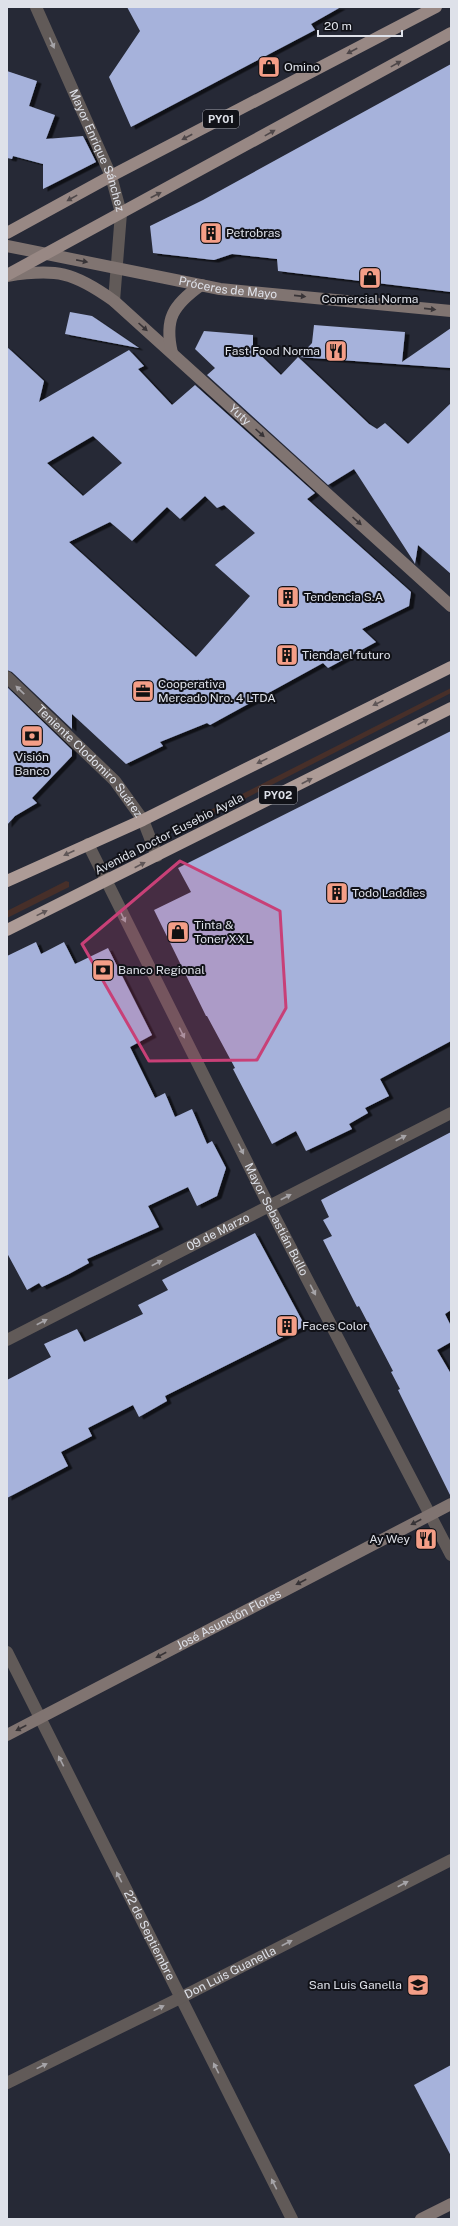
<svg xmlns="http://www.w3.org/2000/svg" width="458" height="2226" font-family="'Public Sans',sans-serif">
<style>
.green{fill:#472f29}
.building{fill:#a6b2db;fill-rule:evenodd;filter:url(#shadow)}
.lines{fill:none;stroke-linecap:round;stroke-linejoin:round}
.street{stroke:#615a58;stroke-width:12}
.secondary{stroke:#807471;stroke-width:12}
.primary{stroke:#988884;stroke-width:12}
.highway{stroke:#ad9b96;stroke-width:12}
.oneway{fill:#a6a4a8}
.oneway2{fill:#4e4749}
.oneway3{fill:#383437}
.oneway4{fill:#5f5657}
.marked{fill:#c84077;fill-opacity:0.2;stroke:#c84077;stroke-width:3;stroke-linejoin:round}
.labels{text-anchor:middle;stroke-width:4;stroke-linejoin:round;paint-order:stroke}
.shield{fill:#111218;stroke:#a0a3aa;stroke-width:1}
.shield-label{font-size:11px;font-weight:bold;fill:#dee1e9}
.poi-label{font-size:12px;fill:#dee1e9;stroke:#111218;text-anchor:start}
.street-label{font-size:12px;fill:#dee1e9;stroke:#111218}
</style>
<defs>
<filter id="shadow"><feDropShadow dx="4.5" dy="2.5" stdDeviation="0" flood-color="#0009"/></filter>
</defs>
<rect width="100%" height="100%" fill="#262936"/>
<g class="green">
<polygon points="451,688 451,693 182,831 180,830 179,826"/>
<polygon points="66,881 69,882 69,887 7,918 7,911"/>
</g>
<g class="building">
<polygon points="127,7 341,7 311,24 315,30 131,127 109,77 140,31"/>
<polygon points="451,64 451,292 278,271 277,259 232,254 214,260 153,253 150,226 203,200"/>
<polygon points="7,71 37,81 29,106 55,115 46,139 83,136 96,162 43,189 43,164 13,156 12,159 7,158"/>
<polygon points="70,312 92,316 139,348 65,334"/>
<polygon points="314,325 405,332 402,362 451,328 451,368 299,357 312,343"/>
<polygon points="204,331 253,335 253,348 281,375 298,357 369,424 377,429 385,423 408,444 451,403 451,574 418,545 415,564 414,562 354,469 328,485 207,375 215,368 195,349"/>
<path d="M7,347l37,34 -5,21 90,-52 15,16 -6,3 34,36 23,-20 120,108 -8,6 104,93 -2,14 -47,23 14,13 -48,26 -5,-5 -113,62 -3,-2 -47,19 3,4 -37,18 -54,-50v15l-60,-57 -5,-2zM93,436l29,27 -39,33 -36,-33zM205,496l12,12 7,-3 31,28 -40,32 35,31 -54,61 -127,-115 41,-20 22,19 35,-34 13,12z"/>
<polygon points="7,687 72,750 72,756 32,798 37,803 15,816 7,825"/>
<polygon points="451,731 451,1041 380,1079 389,1096 365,1108 368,1113 349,1124 352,1129 306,1151 296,1131 272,1144 233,1069 235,1068 207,1016 206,1016 154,910 191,892 178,868"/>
<polygon points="36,942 41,954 64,942 75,964 108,948 152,1035 130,1047 155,1098 165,1093 175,1117 192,1109 207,1144 212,1141 226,1168 217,1196 197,1206 188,1187 148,1206 159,1227 87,1259 89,1263 69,1274 42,1287 39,1283 27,1290 7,1253 7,956"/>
<polygon points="451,1132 451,1310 445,1314 451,1326 451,1342 437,1350 451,1374 451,1497 398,1390 400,1389 391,1372 393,1371 359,1306 357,1307 323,1240 332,1236 323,1220 329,1217 321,1200"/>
<polygon points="255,1233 305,1326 165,1396 167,1401 139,1417 133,1405 88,1428 92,1436 61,1452 68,1466 7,1498 7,1380 51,1357 44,1344 77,1329 84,1342 143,1314 138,1305 168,1290 162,1280"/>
<polygon points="451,2065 451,2156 414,2085"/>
</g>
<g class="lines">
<g class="street">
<path id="s1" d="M36,7l75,169 10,37 -7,88"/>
<path id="s2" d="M7,677l108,104 28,39 14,36"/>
<path id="s3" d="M88,844l181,362 182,349"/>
<path id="s4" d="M7,1340l444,-227"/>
<path id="s5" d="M7,1652l285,567"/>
<path id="s6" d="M7,2083l173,-85 271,-138"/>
</g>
<g class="secondary">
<path id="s7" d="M7,246l213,43 231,22"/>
<path id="s8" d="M7,276c49,-8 67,-4 107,25l337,305"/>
<path d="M172,353c-8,-34 1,-48 29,-68l4,1"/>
<path id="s9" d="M7,1735l444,-231"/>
<polyline points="421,2219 451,2204"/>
</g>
<g class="primary">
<polyline points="7,233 111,176 436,7"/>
<polyline points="7,275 451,33"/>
</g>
<g class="highway">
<polyline points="7,881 143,820 451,667"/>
<polyline points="7,930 451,708"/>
</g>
</g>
<defs><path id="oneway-solid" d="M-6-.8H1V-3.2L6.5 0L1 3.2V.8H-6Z"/></defs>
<g class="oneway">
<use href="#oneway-solid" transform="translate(52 43) rotate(66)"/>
<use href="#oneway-solid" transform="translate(20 690) rotate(-136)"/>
<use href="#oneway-solid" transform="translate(123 917) rotate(63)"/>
<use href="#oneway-solid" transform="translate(182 1033) rotate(63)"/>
<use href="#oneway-solid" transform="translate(401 1138) rotate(-27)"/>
<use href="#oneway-solid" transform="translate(241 1149) rotate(63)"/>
<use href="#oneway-solid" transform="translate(286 1197) rotate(-27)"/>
<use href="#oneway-solid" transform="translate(157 1263) rotate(-27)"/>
<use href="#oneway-solid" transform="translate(313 1290) rotate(62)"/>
<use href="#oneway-solid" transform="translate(42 1322) rotate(-27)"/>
<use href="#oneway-solid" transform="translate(61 1761) rotate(-117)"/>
<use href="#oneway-solid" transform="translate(119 1877) rotate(-117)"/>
<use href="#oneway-solid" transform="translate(403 1884) rotate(-27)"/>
<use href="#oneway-solid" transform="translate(287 1943) rotate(-27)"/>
<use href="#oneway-solid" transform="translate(159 2008) rotate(-26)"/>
<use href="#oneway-solid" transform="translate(42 2066) rotate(-26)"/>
<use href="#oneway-solid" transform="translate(216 2068) rotate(-117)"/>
<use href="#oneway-solid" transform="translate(274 2184) rotate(-117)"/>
</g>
<g class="oneway2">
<use href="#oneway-solid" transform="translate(352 51) rotate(152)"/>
<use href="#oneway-solid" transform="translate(396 64) rotate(-29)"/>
<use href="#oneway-solid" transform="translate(270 133) rotate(-29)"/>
<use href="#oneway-solid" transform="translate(187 137) rotate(152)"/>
<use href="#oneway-solid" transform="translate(156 195) rotate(-27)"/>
<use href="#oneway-solid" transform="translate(72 198) rotate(151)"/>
</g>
<g class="oneway3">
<use href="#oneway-solid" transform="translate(82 261) rotate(11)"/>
<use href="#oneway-solid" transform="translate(300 296) rotate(6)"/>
<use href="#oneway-solid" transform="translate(430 309) rotate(6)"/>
<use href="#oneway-solid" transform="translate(143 327) rotate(42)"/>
<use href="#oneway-solid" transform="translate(260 433) rotate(42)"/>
<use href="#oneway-solid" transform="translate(357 521) rotate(42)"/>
<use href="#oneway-solid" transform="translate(416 1522) rotate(152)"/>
<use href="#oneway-solid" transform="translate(301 1582) rotate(152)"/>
<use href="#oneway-solid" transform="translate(161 1655) rotate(152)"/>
<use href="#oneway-solid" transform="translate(21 1728) rotate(153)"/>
</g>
<g class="oneway4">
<use href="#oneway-solid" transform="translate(378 703) rotate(154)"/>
<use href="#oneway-solid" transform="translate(423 722) rotate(-27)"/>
<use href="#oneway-solid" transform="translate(262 761) rotate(154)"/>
<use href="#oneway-solid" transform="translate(307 781) rotate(-27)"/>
<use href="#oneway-solid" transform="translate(69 853) rotate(156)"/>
<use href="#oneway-solid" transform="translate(140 865) rotate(-27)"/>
<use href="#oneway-solid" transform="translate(42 913) rotate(-26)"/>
</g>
<path class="marked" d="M180,861l100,50 6,97 -29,52 -108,1 -67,-117z"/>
<defs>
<g id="shop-square" transform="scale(1.15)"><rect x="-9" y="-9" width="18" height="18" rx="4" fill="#f49e87" stroke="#111218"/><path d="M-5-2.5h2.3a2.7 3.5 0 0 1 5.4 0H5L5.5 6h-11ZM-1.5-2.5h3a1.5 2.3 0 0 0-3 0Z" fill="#111"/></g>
<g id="building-square" transform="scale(1.15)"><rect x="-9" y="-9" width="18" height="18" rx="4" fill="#f49e87" stroke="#111218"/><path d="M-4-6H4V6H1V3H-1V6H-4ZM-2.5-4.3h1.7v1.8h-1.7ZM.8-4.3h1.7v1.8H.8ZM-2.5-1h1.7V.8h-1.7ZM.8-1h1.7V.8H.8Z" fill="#111"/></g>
<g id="restaurant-square" transform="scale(1.15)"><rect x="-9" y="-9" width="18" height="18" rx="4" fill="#f49e87" stroke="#111218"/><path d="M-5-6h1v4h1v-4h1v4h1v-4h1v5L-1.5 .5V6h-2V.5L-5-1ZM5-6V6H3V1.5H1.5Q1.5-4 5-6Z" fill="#111"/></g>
<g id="office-square" transform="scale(1.15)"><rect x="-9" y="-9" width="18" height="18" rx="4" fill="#f49e87" stroke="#111218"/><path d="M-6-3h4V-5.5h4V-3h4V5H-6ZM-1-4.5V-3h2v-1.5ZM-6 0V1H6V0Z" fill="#111"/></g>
<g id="bank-square" transform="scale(1.15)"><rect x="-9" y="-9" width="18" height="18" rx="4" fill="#f49e87" stroke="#111218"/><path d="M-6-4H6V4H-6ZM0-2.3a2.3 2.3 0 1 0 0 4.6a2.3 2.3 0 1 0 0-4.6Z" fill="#111"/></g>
<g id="school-square" transform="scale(1.15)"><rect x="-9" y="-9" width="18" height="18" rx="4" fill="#f49e87" stroke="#111218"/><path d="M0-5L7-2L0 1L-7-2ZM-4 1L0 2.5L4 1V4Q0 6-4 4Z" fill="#111"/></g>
</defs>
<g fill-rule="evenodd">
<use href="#shop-square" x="269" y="67"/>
<use href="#building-square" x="211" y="233"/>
<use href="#shop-square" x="370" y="278"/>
<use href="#restaurant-square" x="336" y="351"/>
<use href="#building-square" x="288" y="597"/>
<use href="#building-square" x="287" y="655"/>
<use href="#office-square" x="143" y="691"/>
<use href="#bank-square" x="32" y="736"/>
<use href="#building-square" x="337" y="893"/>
<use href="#shop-square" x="178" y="932"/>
<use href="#bank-square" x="103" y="970"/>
<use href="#building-square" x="287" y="1326"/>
<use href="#restaurant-square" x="426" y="1539"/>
<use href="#school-square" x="418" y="1985"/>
</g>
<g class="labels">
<g class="shield">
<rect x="203" y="110" width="36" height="18" rx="3"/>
<rect x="259" y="786" width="38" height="18" rx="3"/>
</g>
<g class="shield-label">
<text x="221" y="123">PY01</text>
<text x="278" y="799">PY02</text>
</g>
<g class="poi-label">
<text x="284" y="71">Omino</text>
<text x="226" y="237">Petrobras</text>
<text x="370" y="303" text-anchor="middle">Comercial Norma</text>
<text x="320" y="355" text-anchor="end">Fast Food Norma</text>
<text x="304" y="601">Tendencia S.A</text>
<text x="302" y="659">Tienda el futuro</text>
<text x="158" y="688">Cooperativa<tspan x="158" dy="14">Mercado Nro. 4 LTDA</tspan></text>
<text x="32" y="761" text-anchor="middle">Visión<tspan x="32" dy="14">Banco</tspan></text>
<text x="352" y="897">Todo Laddies</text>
<text x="194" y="929">Tinta &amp;<tspan x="194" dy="14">Toner XXL</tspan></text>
<text x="118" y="974">Banco Regional</text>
<text x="302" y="1330">Faces Color</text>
<text x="410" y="1543" text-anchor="end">Ay Wey</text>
<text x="402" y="1989" text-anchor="end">San Luis Ganella</text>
</g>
<g class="street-label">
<text dy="4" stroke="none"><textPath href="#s1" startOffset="156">Mayor Enrique Sánchez</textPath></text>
<text dy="4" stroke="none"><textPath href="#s7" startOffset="225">Próceres de Mayo</textPath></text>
<text dy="4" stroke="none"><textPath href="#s8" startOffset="284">Yuty</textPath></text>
<text dy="4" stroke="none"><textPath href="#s2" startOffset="118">Teniente Clodomiro Suárez</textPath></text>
<text transform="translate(169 834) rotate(-27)" y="4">Avenida Doctor Eusebio Ayala</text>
<text dy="4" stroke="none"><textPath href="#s3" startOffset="420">Mayor Sebastián Bullo</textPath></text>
<text dy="4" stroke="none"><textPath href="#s4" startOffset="237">09 de Marzo</textPath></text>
<text dy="4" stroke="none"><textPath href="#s9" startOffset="250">José Asunción Flores</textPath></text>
<text dy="4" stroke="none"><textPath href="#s5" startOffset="317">22 de Septiembre</textPath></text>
<text dy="4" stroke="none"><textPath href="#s6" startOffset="249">Don Luis Guanella</textPath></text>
</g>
</g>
<rect width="458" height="2226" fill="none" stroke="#dee1e9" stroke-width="16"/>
<path d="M318 30v6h84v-6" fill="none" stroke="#dee1e9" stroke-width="2"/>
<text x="324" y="30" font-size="12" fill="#dee1e9" stroke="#111218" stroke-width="3" paint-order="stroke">20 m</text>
</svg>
